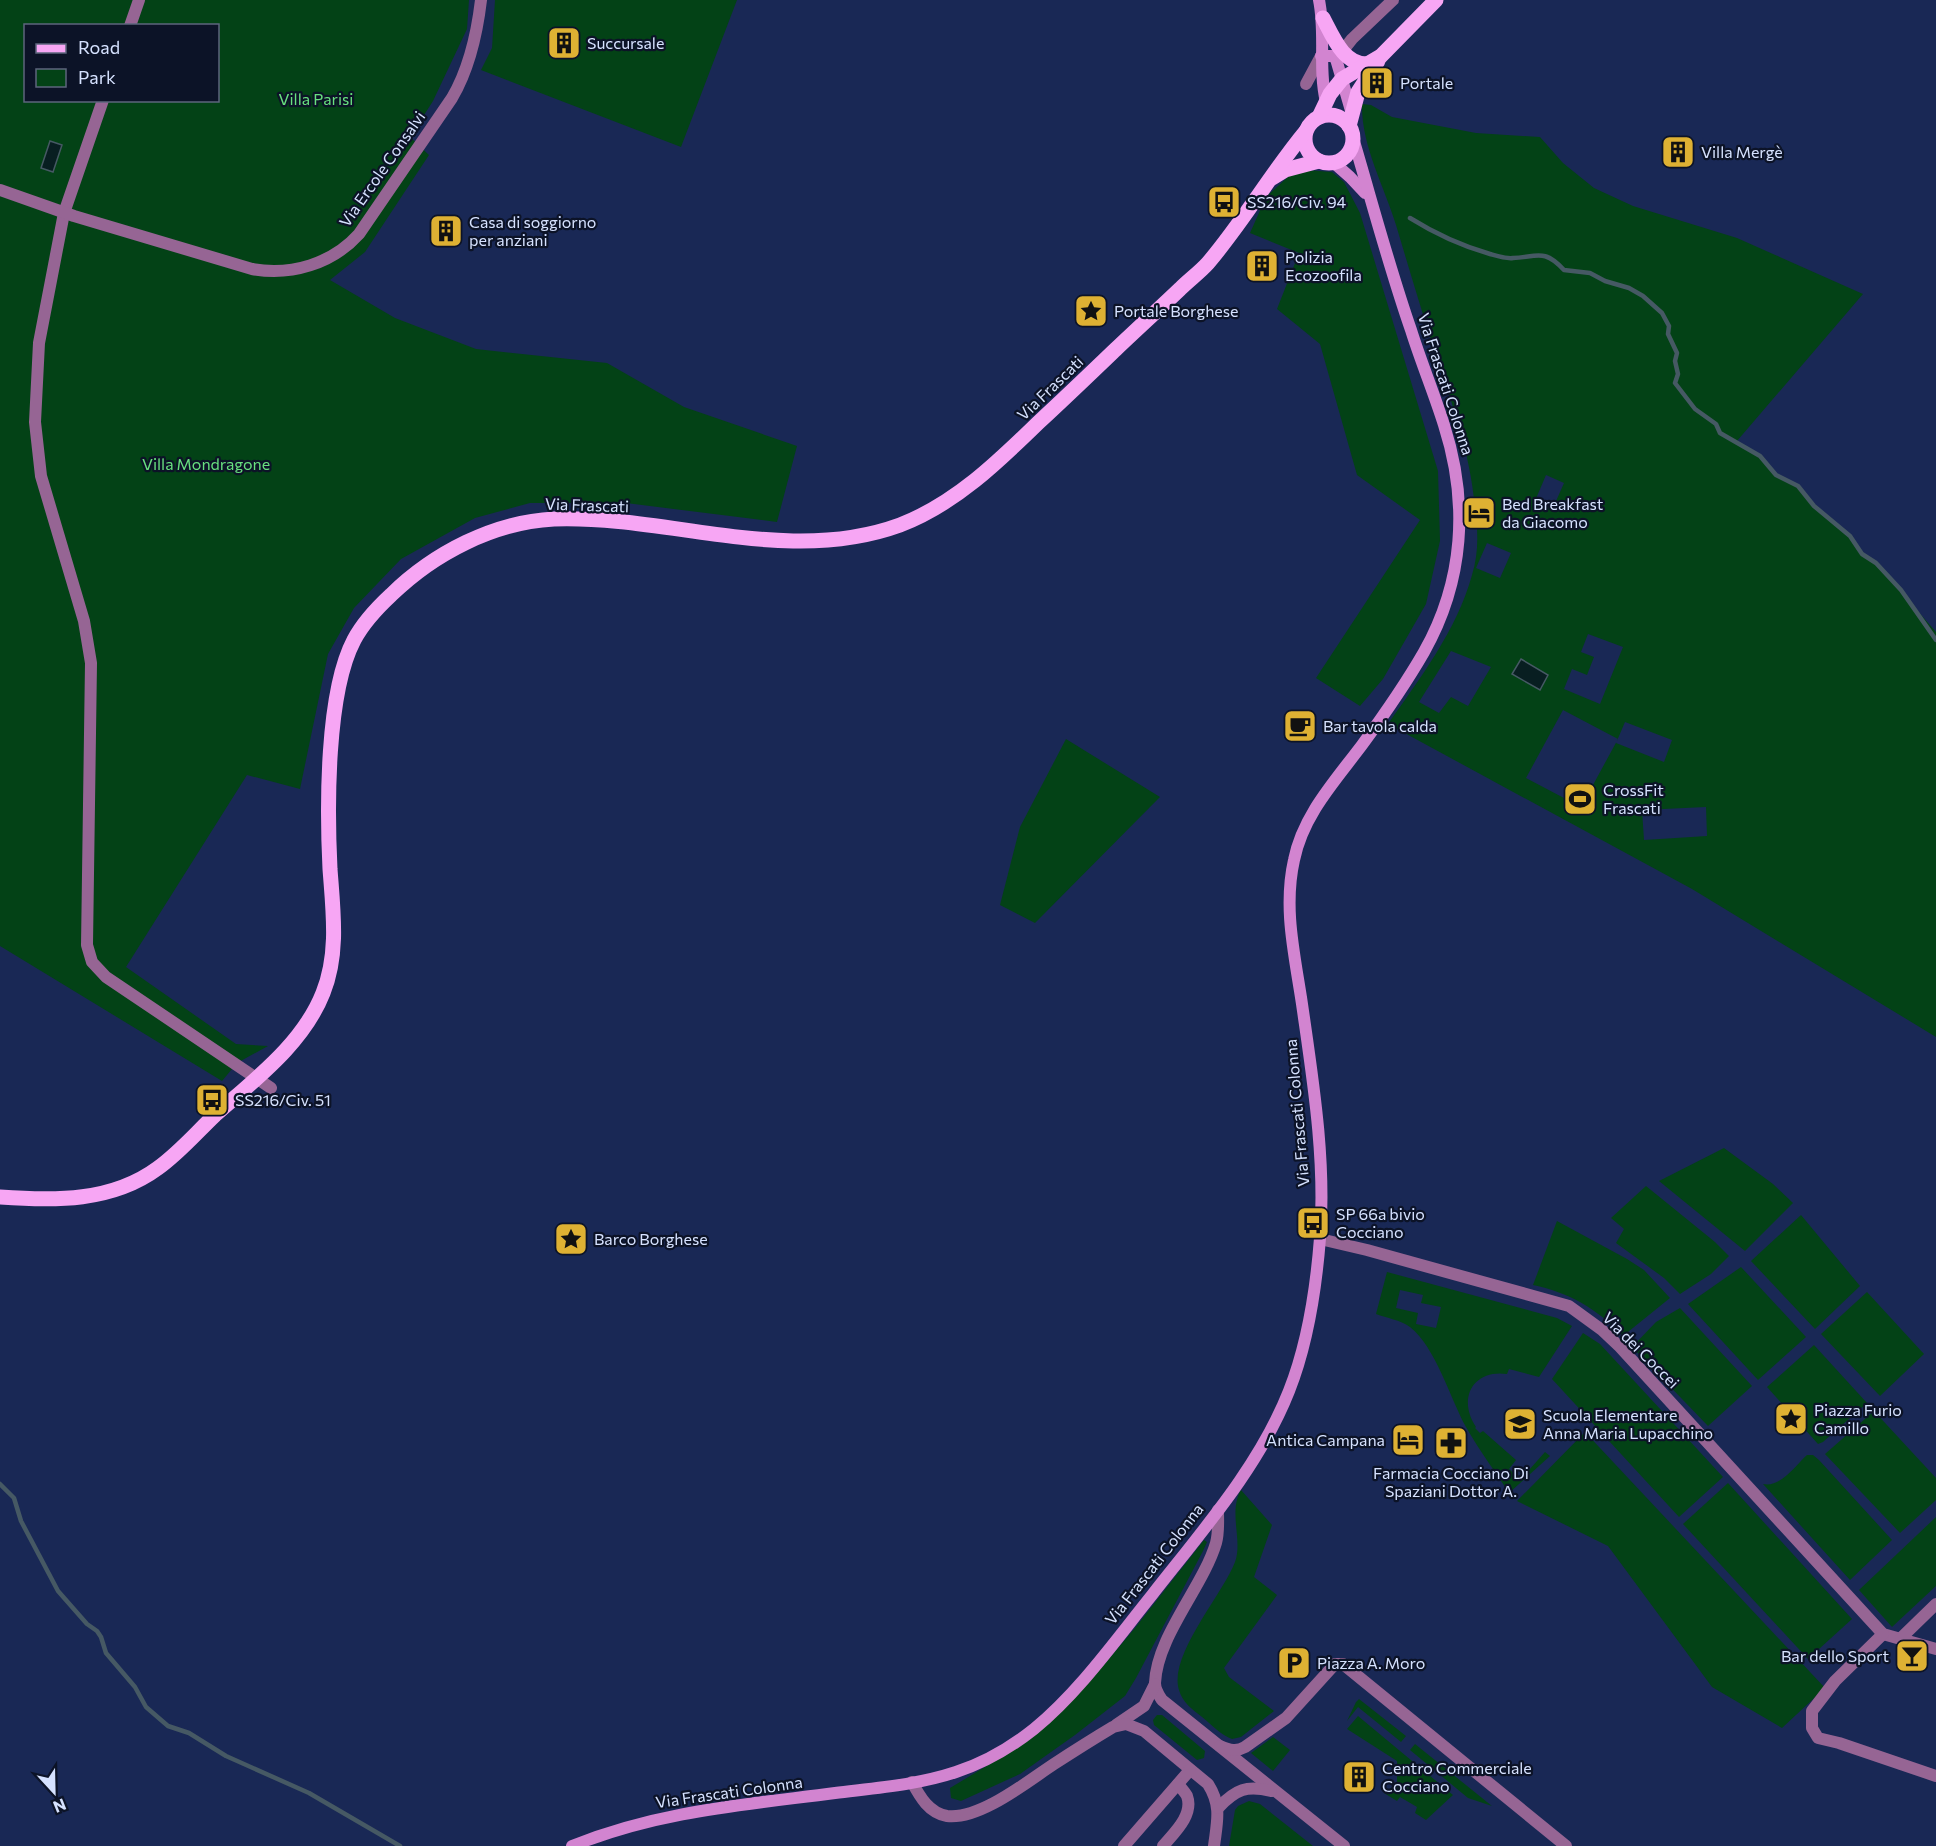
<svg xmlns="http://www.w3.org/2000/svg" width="1936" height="1846" font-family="Commissioner,sans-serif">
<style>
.green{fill:#034216;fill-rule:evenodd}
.water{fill:#081e21;stroke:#465964;stroke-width:1.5}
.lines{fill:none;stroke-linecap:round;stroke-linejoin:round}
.stream{stroke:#465964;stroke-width:4.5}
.street{stroke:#966594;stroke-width:12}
.secondary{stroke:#d284d0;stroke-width:12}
.primary{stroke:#f7a6f4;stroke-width:15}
.labels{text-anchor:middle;stroke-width:4.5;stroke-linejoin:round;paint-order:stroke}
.poi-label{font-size:16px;fill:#d6e2ff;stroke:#0c1327;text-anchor:start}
.park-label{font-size:16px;fill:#68e07f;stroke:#0c1327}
.street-label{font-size:16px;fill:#d6e2ff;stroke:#0c1327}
</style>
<rect width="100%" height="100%" fill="#192855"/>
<g class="green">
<path d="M0,0h469l-2,29 -34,72 -23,36 19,18 -64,97 -35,28 65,38 81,31 131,14 77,44 113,39 -20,76 -151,-19h-96l-55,15 -74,41 -47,49 -26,46 -28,135 -53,-14 -121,192 110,77 32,2 -31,17 -15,18 -222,-135zM26,26h192v74h-192z"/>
<polygon points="495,0 737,0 681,147 481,70 492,48"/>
<path d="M1362,104l9,1 21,12 84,16 64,4 23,26 31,25 39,18 104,32 126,56 -126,147 23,15 16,19 19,8 19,23 36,30 12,18 14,9 60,69v405l-244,-148 -304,-165c32,-46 69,-94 84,-149 7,-23 6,-43 3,-67 -5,-58 -24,-107 -42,-162 -13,-40 -25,-81 -37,-121 -12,-39 -35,-80 -34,-121zM1546,475l18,8 -11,25 -18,-7zM1487,543l24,10 -11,25 -24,-10zM1588,634l35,13 -23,57 -36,-15 8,-20 15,6 7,-18 -13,-5zM1451,651l40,16 -23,39 -17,-9 -12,16 -20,-11zM1563,710l55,29 -37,68 -55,-29zM1625,722l47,18 -8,22 -48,-19zM1706,807l1,29 -63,4 -2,-30z"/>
<polygon points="1306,170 1332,172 1344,182 1360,213 1438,471 1440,541 1426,604 1383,679 1360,706 1316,678 1420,520 1357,475 1320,344 1277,309 1299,253 1250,233 1266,197 1289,176"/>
<polygon points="1066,739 1160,797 1035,923 1000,905 1020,827"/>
<polygon points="1724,1148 1773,1184 1793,1203 1745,1251 1659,1181"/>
<polygon points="1646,1186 1715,1242 1729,1256 1711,1274 1680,1294 1664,1278 1616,1243 1624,1229 1611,1218"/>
<polygon points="1801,1215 1860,1286 1815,1329 1751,1261"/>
<path d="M1557,1221l70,38 17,11 26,28 -47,38c-27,-28 -53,-43 -90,-51z"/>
<polygon points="1741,1267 1806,1337 1758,1380 1688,1304"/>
<path d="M1387,1272l170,46 15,8 -33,51 -30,-8 -2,5c-34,-5 -50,25 -31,53l-1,1 5,5 3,-2 33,29 -7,9 9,8 8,-9 3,2 16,-18 5,4 -41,37c-14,-22 -30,-43 -43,-66 -15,-27 -31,-81 -56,-100 -10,-7 -23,-9 -34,-13zM1400,1290l23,5 -2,8 20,4 -5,21 -20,-4 2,-11 -22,-5z"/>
<polygon points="1867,1292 1924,1354 1880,1396 1821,1334"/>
<polygon points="1680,1308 1752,1386 1708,1426 1632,1347 1656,1322"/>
<polygon points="1583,1333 1600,1344 1723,1477 1679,1517 1552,1379"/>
<polygon points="1814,1345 1867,1403 1823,1442 1818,1444 1767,1387"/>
<polygon points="1874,1411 1936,1478 1936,1500 1900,1533 1825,1454"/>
<polygon points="1585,1432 1825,1688 1782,1728 1712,1687 1608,1546 1517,1501"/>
<path d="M1807,1455h6l6,5 73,80 -42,40 -87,-96c17,4 32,-18 44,-29z"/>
<polygon points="1728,1483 1852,1619 1808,1659 1683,1524"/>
<path d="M1241,1490l31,35 -18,52 23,18 -53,73 5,9 45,34 -33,26 -9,2c-11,-4 -20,-14 -30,-22 -9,-7 -20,-15 -23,-27 -11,-34 44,-96 56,-128 8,-22 -7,-50 6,-72z"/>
<polygon points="1936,1517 1936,1586 1892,1627 1859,1590"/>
<polygon points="1204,1540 1207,1542 1203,1551 1136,1678 1125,1696 1075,1735 1020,1774 961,1801 951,1798 950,1788 1018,1747 1090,1681 1135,1628"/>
<polygon points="1359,1699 1406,1736 1401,1742 1358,1707 1347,1721 1356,1702"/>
<polygon points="1157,1715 1162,1715 1205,1751 1204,1758 1197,1760 1154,1725 1153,1720"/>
<polygon points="1358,1716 1453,1795 1426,1820 1415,1813 1417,1807 1400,1797 1397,1801 1384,1793 1397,1784 1397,1761 1347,1729"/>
<polygon points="1273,1737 1290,1750 1273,1771 1251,1753"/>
<polygon points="1415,1744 1492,1806 1468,1798 1410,1750"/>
<polygon points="1249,1801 1260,1804 1313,1846 1229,1846 1235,1810 1238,1806"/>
</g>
<g class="water">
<polygon points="50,141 62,145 53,172 41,168"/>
<polygon points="1521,659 1548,675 1540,690 1512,674"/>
</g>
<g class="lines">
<g class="stream">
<path d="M1410,218c24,15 52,28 80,36 7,2 16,5 23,4 24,-1 31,-10 51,12l26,3 15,8 24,7 14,8 19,17 7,13 -1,8 9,19 -2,8 3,13 -3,9 20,26 21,15 4,9 40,23 16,19 22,11 16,20 36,30 12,18 14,9 25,27 35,50"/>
<polyline points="0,1484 14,1498 21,1521 58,1591 87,1624 97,1631 101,1637 106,1653 135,1687 146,1707 168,1726 189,1733 226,1756 309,1793 400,1846"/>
</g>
<g class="street">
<polyline points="130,26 139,0"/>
<polyline points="1337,58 1352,39 1393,0"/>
<polyline points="1306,84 1321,56"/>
<polyline points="103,100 64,213 39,343 35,422 41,476 84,621 91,663 87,945 92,962 106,977 271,1088"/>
<path d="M0,190l74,26 178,53c39,7 80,-5 107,-35l93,-136c17,-29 25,-64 29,-98"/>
<polyline points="1320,1239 1367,1250 1569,1306 1602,1330 1620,1347 1883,1634 1936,1649"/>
<path d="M1218,1510c0,11 1,22 -2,33 -13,44 -59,93 -61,140 0,7 3,11 7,17l182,146"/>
<polyline points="1883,1634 1835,1681 1812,1711 1812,1728 1818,1738 1839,1743 1936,1776"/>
<polyline points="1901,1638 1936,1604"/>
<polyline points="1116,1725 1144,1706 1155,1684"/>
<path d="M1220,1746c10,4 16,6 25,1l41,-29 49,-54h8l223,182"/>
<path d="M912,1782c8,15 17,31 35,34 33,4 81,-35 107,-52 20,-13 39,-25 59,-37l13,-3 18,7 64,53c14,22 9,38 6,62"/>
<path d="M1218,1808c18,-19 29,-23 53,-17"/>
<polyline points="1124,1846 1190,1770"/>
<path d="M1163,1846c11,-13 31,-31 24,-50 -2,-4 -7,-9 -9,-12"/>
</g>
<g class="secondary">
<path d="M1319,0c7,34 -1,68 7,102"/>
<polyline points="1321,56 1332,56 1336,59 1352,114"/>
<polyline points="1333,162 1350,177 1365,193"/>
<path d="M572,1846c87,-35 171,-41 263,-53 40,-5 82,-8 121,-21 28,-9 54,-24 78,-43 45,-37 81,-88 118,-134 50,-64 107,-128 137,-204 19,-48 27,-101 31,-153 6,-78 -7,-157 -18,-234 -7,-48 -19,-95 -8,-144 9,-45 41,-79 68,-115 22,-30 43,-60 62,-93 40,-71 45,-149 20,-227 -10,-32 -23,-63 -33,-95 -22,-63 -39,-128 -58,-192"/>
</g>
<g class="primary">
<path d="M1323,18c10,19 21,48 46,46"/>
<circle cx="1329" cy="139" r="24"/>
<polyline points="1319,117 1330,94 1342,79 1381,56 1436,0"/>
<polyline points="1349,126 1358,92 1378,61"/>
<polyline points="1272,178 1285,170 1319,161"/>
<path d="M0,1197c55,4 112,5 158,-29 21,-15 38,-35 57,-53 39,-35 88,-71 108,-122 16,-39 10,-83 7,-124 -3,-60 -4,-176 24,-229 9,-17 23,-32 37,-45 43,-42 103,-73 163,-76 115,-4 234,47 346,6 55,-21 98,-63 139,-103 26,-24 52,-49 77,-73 21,-20 43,-40 64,-60 9,-9 20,-17 28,-26 36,-42 63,-90 98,-132"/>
</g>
</g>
<defs>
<g id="building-square" transform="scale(1.725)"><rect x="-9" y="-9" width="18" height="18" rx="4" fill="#deb133" stroke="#0c1327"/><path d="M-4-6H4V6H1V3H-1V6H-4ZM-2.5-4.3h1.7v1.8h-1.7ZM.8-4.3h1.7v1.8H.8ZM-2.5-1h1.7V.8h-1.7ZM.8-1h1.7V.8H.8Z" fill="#111"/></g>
<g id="bus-square" transform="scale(1.725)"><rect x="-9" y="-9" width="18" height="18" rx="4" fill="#deb133" stroke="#0c1327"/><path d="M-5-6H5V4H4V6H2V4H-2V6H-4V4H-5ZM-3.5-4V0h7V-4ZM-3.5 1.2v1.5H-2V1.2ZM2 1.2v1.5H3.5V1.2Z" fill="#111"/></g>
<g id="sight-square" transform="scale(1.725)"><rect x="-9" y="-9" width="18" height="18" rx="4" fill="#deb133" stroke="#0c1327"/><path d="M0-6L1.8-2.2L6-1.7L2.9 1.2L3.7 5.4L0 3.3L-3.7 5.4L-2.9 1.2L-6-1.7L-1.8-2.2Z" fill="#111"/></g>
<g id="hotel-square" transform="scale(1.725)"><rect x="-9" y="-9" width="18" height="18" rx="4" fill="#deb133" stroke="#0c1327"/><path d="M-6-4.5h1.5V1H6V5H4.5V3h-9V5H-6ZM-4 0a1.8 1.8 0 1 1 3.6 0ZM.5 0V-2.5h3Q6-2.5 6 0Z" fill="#111"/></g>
<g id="cafe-square" transform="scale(1.725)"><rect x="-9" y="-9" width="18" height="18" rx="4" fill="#deb133" stroke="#0c1327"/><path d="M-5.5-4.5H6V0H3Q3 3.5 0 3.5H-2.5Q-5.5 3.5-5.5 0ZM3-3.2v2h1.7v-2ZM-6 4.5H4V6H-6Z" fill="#111"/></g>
<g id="stadium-square" transform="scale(1.725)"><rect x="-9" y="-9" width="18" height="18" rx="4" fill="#deb133" stroke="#0c1327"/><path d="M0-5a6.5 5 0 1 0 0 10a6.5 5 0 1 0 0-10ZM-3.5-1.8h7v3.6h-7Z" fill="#111"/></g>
<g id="school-square" transform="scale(1.725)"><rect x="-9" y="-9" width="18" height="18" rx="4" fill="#deb133" stroke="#0c1327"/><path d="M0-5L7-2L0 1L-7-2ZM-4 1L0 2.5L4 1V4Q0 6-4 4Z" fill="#111"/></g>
<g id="pharmacy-square" transform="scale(1.725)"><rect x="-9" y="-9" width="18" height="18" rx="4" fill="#deb133" stroke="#0c1327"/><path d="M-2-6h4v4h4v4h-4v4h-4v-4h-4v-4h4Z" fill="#111"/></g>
<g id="bar-square" transform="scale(1.725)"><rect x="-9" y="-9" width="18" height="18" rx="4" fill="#deb133" stroke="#0c1327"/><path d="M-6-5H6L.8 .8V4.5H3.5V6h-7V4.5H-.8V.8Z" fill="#111"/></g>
<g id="parking-square" transform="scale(1.725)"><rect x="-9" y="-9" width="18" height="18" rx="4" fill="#deb133" stroke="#0c1327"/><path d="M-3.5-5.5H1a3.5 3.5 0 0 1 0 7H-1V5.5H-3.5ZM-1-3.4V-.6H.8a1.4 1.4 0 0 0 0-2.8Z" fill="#111"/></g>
</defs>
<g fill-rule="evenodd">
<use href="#building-square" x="564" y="43"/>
<use href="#building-square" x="1377" y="83"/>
<use href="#building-square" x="1678" y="152"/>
<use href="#bus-square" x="1224" y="202"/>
<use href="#building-square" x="446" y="231"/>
<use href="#building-square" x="1262" y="266"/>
<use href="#sight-square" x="1091" y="311"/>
<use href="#hotel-square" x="1479" y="513"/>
<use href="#cafe-square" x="1300" y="726"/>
<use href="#stadium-square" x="1580" y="799"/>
<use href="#bus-square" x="212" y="1100"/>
<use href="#bus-square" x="1313" y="1223"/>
<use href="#sight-square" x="571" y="1239"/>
<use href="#sight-square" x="1791" y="1419"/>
<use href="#school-square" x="1520" y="1424"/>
<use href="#hotel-square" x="1408" y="1440"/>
<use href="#pharmacy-square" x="1451" y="1443"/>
<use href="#bar-square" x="1912" y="1656"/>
<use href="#parking-square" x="1294" y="1663"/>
<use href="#building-square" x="1359" y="1777"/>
</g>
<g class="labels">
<g class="poi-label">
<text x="587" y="49">Succursale</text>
<text x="1400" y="89">Portale</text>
<text x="1701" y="158">Villa Mergè</text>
<text x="1247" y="208">SS216/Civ. 94</text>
<text x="469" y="228">Casa di soggiorno<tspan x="469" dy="18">per anziani</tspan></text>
<text x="1285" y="263">Polizia<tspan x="1285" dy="18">Ecozoofila</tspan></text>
<text x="1114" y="317">Portale Borghese</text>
<text x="1502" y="510">Bed Breakfast<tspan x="1502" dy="18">da Giacomo</tspan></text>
<text x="1323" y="732">Bar tavola calda</text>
<text x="1603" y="796">CrossFit<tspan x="1603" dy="18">Frascati</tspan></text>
<text x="235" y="1106">SS216/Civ. 51</text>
<text x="1336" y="1220">SP 66a bivio<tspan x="1336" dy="18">Cocciano</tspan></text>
<text x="594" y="1245">Barco Borghese</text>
<text x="1814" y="1416">Piazza Furio<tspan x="1814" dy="18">Camillo</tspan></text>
<text x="1543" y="1421">Scuola Elementare<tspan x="1543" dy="18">Anna Maria Lupacchino</tspan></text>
<text x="1385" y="1446" text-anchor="end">Antica Campana</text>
<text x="1451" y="1479" text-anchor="middle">Farmacia Cocciano Di<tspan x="1451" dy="18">Spaziani Dottor A.</tspan></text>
<text x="1889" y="1662" text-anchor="end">Bar dello Sport</text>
<text x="1317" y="1669">Piazza A. Moro</text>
<text x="1382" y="1774">Centro Commerciale<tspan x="1382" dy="18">Cocciano</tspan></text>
</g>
<g class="park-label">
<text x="316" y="105">Villa Parisi</text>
<text x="206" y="470">Villa Mondragone</text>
</g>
<g class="street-label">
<text transform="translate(382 169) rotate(-55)" y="6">Via Ercole Consalvi</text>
<text transform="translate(1446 384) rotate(72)" y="6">Via Frascati Colonna</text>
<text transform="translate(1050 388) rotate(-44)" y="6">Via Frascati</text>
<text transform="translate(587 505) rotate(2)" y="6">Via Frascati</text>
<text transform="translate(1297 1113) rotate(-95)" y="6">Via Frascati Colonna</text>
<text transform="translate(1641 1350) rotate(45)" y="6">Via dei Coccei</text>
<text transform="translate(1154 1564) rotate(-52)" y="6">Via Frascati Colonna</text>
<text transform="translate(729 1792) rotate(-8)" y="6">Via Frascati Colonna</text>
</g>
</g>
<rect x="24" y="24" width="195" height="78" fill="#0c1327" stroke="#5d667d" stroke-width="1.5"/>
<rect x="36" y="44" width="30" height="9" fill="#f7a6f4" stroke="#5d667d" stroke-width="1.5"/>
<text x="78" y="54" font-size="18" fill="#d6e2ff">Road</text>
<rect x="36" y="69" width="30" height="18" fill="#034216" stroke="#5d667d" stroke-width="1.5"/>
<text x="78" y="84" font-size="18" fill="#d6e2ff">Park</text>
<g transform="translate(54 1792) rotate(158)" stroke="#0c1327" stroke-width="4.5" paint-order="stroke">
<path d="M0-4.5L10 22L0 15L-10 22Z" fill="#d6e2ff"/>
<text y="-9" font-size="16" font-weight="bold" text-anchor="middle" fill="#d6e2ff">N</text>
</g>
</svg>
